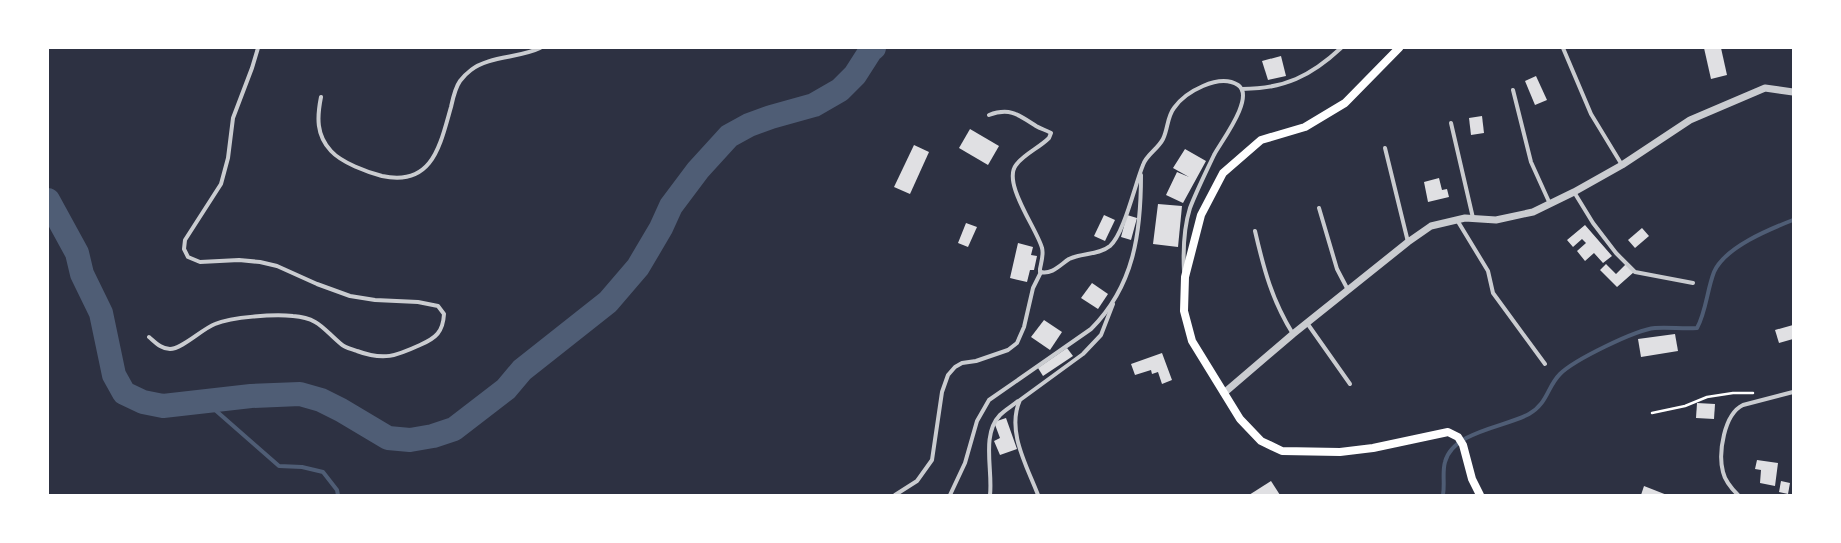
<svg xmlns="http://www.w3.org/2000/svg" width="1841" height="543" font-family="'Space Grotesk',sans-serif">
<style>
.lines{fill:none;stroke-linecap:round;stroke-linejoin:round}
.stream{stroke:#4f5d75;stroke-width:4}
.river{stroke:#4f5d75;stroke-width:24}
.building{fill:#e0e0e3}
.path{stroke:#fff;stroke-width:2.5}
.minor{stroke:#caccd0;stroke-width:4}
.tertiary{stroke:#caccd0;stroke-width:7}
.secondary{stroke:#fff;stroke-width:8}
</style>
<rect width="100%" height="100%" fill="#2d3142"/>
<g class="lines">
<g class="stream">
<polyline points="206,402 279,466 302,467 323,472 337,490 338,495"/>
<path d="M1443,495c2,-11 -1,-23 2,-33 8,-31 61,-35 84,-48 19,-11 18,-27 31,-40 14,-14 75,-44 95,-46 14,-1 28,1 42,0 9,-16 10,-38 17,-56 11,-25 56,-43 79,-52"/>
</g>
<polyline class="river" points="48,200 77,253 82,274 101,313 114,375 124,393 143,402 163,406 251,396 300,394 321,400 341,410 388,438 410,440 433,436 454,429 506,389 522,370 608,302 638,267 661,228 671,206 698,170 729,136 749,125 771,117 814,105 840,90 855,75 871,50 874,48"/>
</g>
<g class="building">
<polygon points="1704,48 1721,48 1727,75 1711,79"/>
<polygon points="1281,56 1286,76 1268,80 1262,61"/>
<polygon points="1536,76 1547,100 1535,105 1525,81"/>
<polygon points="1482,116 1484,133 1471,135 1469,118"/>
<polygon points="970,129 999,146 988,165 959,148"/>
<polygon points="914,145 929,152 910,194 894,187"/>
<polygon points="1185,149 1206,161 1183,203 1166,195 1177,172 1189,177 1173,168"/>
<polygon points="1439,178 1442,190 1447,189 1449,197 1428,202 1424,182"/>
<polygon points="1158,204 1182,206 1178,247 1153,244"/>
<polygon points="1104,215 1115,220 1105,241 1094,236"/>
<polygon points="1127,215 1137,218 1131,240 1121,237"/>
<polygon points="966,223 977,227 968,247 958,243"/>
<polygon points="1585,225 1612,256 1603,263 1594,253 1585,261 1577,251 1586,243 1582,239 1573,247 1567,240"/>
<polygon points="1642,228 1649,236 1635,248 1628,240"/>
<polygon points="1018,243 1033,247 1031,255 1037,256 1034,270 1030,270 1027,282 1010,278"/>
<polygon points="1606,264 1616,274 1626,264 1634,272 1617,287 1600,270"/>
<polygon points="1092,283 1108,294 1098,309 1081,298"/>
<polygon points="1044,320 1062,332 1050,350 1031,337"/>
<polygon points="1793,325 1793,339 1779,343 1775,330"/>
<polygon points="1675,334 1678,351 1641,357 1638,339"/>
<polygon points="1067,348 1073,356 1043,376 1038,368"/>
<polygon points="1162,353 1172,380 1162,384 1158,372 1152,374 1151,370 1135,375 1131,364"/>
<polygon points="1697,403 1715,404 1714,419 1696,418"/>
<polygon points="1006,418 1017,449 1000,455 994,441 1000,438 994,422"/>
<polygon points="1757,460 1778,463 1775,486 1760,483 1761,470 1755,469"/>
<polygon points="1271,481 1280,495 1249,495"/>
<polygon points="1781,481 1790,483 1788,494 1779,492"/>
<polygon points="1644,486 1667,495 1641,495"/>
</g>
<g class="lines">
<polyline class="path" points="1652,413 1685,406 1707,397 1733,393 1753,393"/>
<g class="minor">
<polyline points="1563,48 1591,114 1622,165"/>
<path d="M1242,89c42,0 69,-13 99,-41"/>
<polyline points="1513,90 1531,162 1550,204"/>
<path d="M321,97c-4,20 -5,38 10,54 11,12 36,21 51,25 51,11 58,-31 69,-69 2,-9 4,-19 9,-26 3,-4 7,-8 11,-11 17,-14 49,-12 69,-22"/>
<path d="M989,115c21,-8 30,0 47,11 5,3 10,4 15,7l-2,5c-10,10 -25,16 -33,27 -14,18 21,64 26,83 2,6 -1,15 -2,21v3c12,3 20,-7 29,-13 12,-6 30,-4 41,-13 14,-12 25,-62 33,-81 3,-10 15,-16 20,-26 5,-10 4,-22 11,-31 11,-16 45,-35 64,-23 18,12 -18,58 -24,70 -8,17 -17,35 -24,53 -6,19 -7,43 -6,63"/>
<polyline points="1451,123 1473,218"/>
<polyline points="1385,148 1408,242"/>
<polyline points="1574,192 1593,223 1616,253 1635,272 1693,283"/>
<polyline points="1319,208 1337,269 1348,290"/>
<polyline points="1457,220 1488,271 1493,293 1545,364"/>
<path d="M1255,231c9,39 17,69 38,103"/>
<polyline points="1307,323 1350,384"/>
<path d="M149,337c6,5 12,12 21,12 12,0 32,-20 45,-25 17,-7 58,-10 78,-8 26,2 30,13 48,28 4,4 11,5 16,7 27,10 39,5 63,-6 16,-7 23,-13 24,-31l-6,-8 -20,-4 -43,-2 -25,-4 -33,-12 -40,-18 -17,-4 -21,-2 -39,2 -12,-5 -4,-8 1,-9 36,-56 7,-26 5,-40 19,-50 6,-20"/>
<polyline points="895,495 917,481 932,460 942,392 948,375 955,367 962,363 976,361 1008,350 1017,343 1024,327 1033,288 1041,272"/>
<path d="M950,495l15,-32 12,-42 12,-21 102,-71c43,-43 50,-96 50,-154"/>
<path d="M990,495c3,-25 -9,-60 10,-80 5,-5 12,-9 18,-14"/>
<path d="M1038,495c-11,-29 -32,-64 -18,-95l63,-46 18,-19 12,-31"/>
<path d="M1738,495c-7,-7 -13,-14 -15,-23 -5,-19 1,-58 20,-67l50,-13"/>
</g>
<polyline class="tertiary" points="1224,393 1293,334 1408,242 1431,226 1465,218 1496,220 1533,212 1574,192 1622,165 1690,120 1765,88 1793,92"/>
<polyline class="secondary" points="1399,48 1345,103 1305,127 1261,140 1223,173 1201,215 1185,277 1184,311 1192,341 1240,419 1261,441 1282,451 1340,452 1373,448 1448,432 1458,437 1463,445 1472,479 1480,495"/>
</g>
<rect width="1841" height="543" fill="none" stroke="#ffffff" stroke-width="98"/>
</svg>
